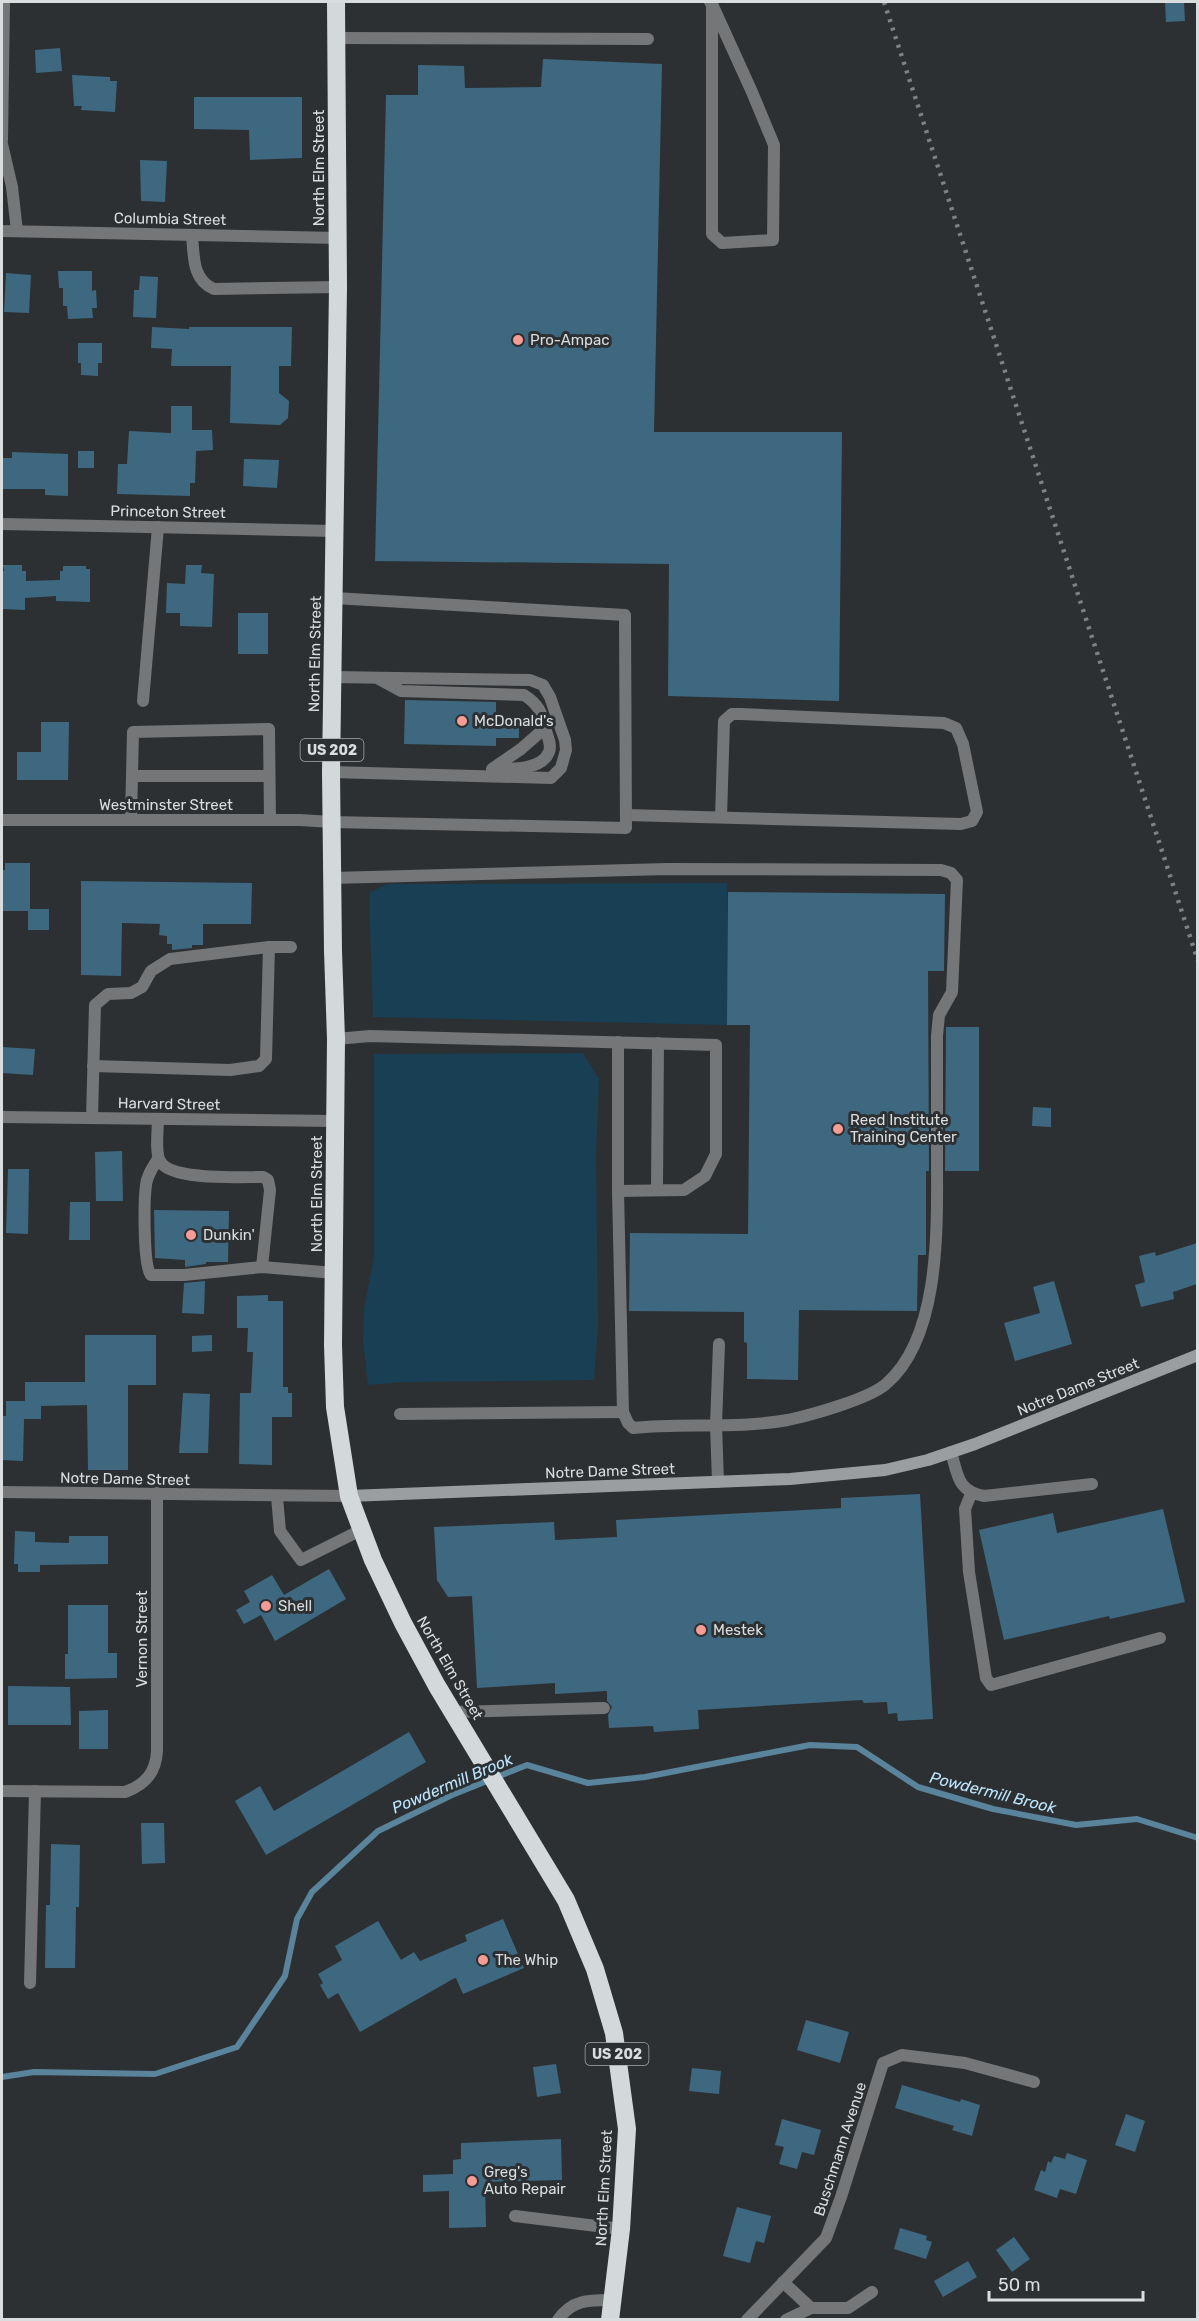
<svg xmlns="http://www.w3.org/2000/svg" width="1199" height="2321" font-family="Rubik,sans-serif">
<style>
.green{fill:#183f53}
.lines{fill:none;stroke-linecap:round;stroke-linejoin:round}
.stream{stroke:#59849c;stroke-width:6}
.building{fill:#3e6880}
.lane{stroke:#747678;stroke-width:12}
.street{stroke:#747678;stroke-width:12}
.secondary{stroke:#9b9ea0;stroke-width:12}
.highway{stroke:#d3d8db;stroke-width:18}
.rail{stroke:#7f8284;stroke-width:4.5;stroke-dasharray:3 6;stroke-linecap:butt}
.poi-dot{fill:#f59c95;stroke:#2c3033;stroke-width:2}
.labels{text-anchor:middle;stroke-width:6;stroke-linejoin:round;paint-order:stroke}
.shield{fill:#2c3033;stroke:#a6a9ab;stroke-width:1.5}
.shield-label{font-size:14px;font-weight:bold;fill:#daddde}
.street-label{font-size:15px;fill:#daddde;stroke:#2c3033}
.poi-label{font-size:15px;fill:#daddde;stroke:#2c3033;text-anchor:start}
.water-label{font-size:16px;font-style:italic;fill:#bde6fe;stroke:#2c3033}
</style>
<rect width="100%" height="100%" fill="#2c3033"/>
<g class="green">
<polygon points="727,883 727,1025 373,1017 369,893 387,884"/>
<polygon points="583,1053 599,1079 596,1155 598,1325 594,1380 405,1382 368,1385 363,1341 364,1308 374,1257 374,1054"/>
</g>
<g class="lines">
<polyline class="stream" points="2,2077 34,2072 155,2074 237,2047 285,1976 297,1919 312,1892 378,1831 452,1795 527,1765 588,1783 645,1777 810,1745 857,1747 918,1787 993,1809 1076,1825 1137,1819 1198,1838"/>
</g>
<g class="building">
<polygon points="1165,2 1184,2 1185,21 1166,22"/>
<polygon points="60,48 62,71 36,73 35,50"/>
<polygon points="543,59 662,64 654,432 842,432 839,701 668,696 669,564 375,561 386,95 418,95 418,65 464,66 465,88 541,87"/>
<polygon points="72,75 110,77 110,81 117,81 115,112 81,110 82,106 74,106"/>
<polygon points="194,97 302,97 302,158 250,160 249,130 194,129"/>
<polygon points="140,160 167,161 165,202 141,201"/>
<polygon points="58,271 92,271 92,291 96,290 97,308 92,308 93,318 68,319 67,306 63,306 63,288 59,288"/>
<polygon points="6,273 31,275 29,313 4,312"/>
<polygon points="140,276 158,277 156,318 133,317 134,290 139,290"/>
<polygon points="152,327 189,329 189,327 292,327 291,366 279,366 279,393 289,401 288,418 280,425 230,423 231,366 171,366 172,349 151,348"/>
<polygon points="78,343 102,343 102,363 98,363 98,376 81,375 81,363 78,363"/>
<polygon points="171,406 192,406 192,430 212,430 213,450 196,451 195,483 190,483 190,496 117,494 118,464 127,464 129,431 171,433"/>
<rect x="78" y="451" width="16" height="17"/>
<polygon points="12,452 68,454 68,496 45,495 45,489 2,489 2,458 12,458"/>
<polygon points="244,459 279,460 277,488 243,486"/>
<polygon points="3,565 22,565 22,571 26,571 26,581 60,580 60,571 63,571 63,566 86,566 86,569 90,569 90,602 56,601 56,596 25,598 25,610 2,609 2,571 4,571"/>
<polygon points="186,565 202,565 201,573 214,574 212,627 180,626 180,613 166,613 167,583 185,584"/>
<rect x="238" y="613" width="30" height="41"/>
<polygon points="405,700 496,702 496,719 519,719 519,738 496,738 496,746 404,744"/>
<polygon points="41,722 69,722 68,780 17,780 17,752 41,752"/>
<polygon points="5,863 30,863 30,909 49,909 49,930 28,930 28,911 2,911 2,870 5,870"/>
<polygon points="81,881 252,883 251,924 203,924 203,945 192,945 192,948 172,950 172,944 167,944 167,936 159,935 160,924 122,923 121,976 81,975"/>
<polygon points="728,892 945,894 944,971 928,971 929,1171 926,1171 926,1255 918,1255 917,1311 799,1310 798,1380 747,1379 747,1343 744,1342 744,1312 629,1311 630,1233 748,1234 750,1025 727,1025"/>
<polygon points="946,1027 979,1027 979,1171 945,1171"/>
<polygon points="2,1047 35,1049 33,1075 2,1073"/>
<polygon points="1033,1107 1051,1108 1051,1127 1032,1126"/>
<polygon points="122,1151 123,1201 96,1201 95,1152"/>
<polygon points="8,1169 29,1169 28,1234 6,1233"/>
<polygon points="70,1202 90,1202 90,1240 69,1240"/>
<polygon points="154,1210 229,1211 228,1262 206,1262 206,1264 185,1267 185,1260 155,1258"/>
<polygon points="1197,1243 1197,1284 1173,1292 1174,1299 1141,1307 1135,1285 1145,1282 1139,1256 1155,1252 1156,1256"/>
<polygon points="205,1281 204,1314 182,1313 184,1283"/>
<polygon points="1054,1281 1072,1344 1015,1361 1004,1323 1040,1313 1033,1287"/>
<polygon points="268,1295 268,1301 283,1301 283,1387 288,1387 288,1393 292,1393 292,1417 272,1417 272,1465 239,1464 240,1393 251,1393 253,1352 247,1352 248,1328 237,1328 237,1296"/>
<polygon points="85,1335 156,1335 156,1385 128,1385 128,1470 88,1470 87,1405 41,1406 41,1419 24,1419 23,1461 2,1460 3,1416 6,1416 6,1401 25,1401 25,1382 85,1382"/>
<polygon points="212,1335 212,1351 192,1352 192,1336"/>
<polygon points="183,1393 210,1394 208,1453 179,1453"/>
<polygon points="920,1494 933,1719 898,1721 897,1713 888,1714 887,1702 864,1703 862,1700 698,1710 699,1729 654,1732 653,1726 609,1728 608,1715 612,1707 607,1701 607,1691 555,1694 555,1683 477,1688 472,1596 448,1597 437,1580 434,1527 554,1522 555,1540 617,1537 616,1520 841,1508 841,1498"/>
<polygon points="1163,1509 1185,1602 1110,1619 1109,1616 1004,1640 979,1530 1053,1513 1057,1533"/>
<polygon points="15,1531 35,1532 35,1542 69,1543 69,1536 108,1536 108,1564 40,1565 40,1572 18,1572 18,1564 14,1564"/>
<polygon points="329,1569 346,1599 275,1641 261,1615 244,1624 236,1610 250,1602 244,1591 272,1575 284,1595"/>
<polygon points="68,1605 108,1605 108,1653 117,1653 117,1678 65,1679 65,1654 68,1654"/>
<polygon points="8,1686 70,1687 71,1725 8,1725"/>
<polygon points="108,1710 108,1749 79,1749 79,1711"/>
<polygon points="409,1732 426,1762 266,1855 235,1801 260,1786 274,1811"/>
<polygon points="141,1823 164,1823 165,1863 142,1864"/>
<polygon points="51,1844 80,1845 79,1907 76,1907 75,1968 45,1968 46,1905 50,1905"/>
<polygon points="503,1919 524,1968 463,1994 456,1978 453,1979 360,2032 338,1993 328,1999 320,1985 323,1983 318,1974 342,1960 335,1946 378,1921 401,1960 414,1952 420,1961 467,1941 465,1935"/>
<polygon points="806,2020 849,2032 840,2063 797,2050"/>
<polygon points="556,2064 561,2093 537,2097 533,2067"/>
<polygon points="692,2068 721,2071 719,2094 689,2091"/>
<polygon points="902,2085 960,2102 961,2099 980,2105 972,2136 952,2130 954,2126 895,2108"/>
<polygon points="1126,2114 1145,2121 1135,2152 1115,2145"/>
<polygon points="782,2119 821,2130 814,2155 802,2152 797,2169 779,2164 784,2147 775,2145"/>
<polygon points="561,2139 562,2180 485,2182 486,2227 449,2228 449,2191 423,2192 423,2175 453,2174 453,2160 461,2159 461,2143"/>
<polygon points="1067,2153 1087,2160 1076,2194 1060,2189 1057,2198 1034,2190 1041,2170 1045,2172 1048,2161 1051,2163 1054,2156 1065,2159"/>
<polygon points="737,2207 771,2216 764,2243 756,2241 750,2263 723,2256"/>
<polygon points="900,2228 927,2236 926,2240 932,2242 926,2259 894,2249"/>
<polygon points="1014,2237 1030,2259 1012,2272 996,2250"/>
<polygon points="968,2261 977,2277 943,2297 934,2281"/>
</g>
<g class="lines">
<g class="lane">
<polyline points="710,2 712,4 752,92 774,145 773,240 722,243 712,234 712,4"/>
<polyline points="336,38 648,39"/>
<polyline points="2,140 4,2"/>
<polyline points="2,144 12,187 17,231"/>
<path d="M192,235c2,21 0,45 22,54l124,-2"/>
<path d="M379,679l22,12 123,4c14,9 18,17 21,33l-24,21 -29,20"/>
<polyline points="143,701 158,527"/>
<path d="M496,769c16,0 46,1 53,-17 3,-7 -2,-17 -4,-24"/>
<polyline points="331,772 551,778 561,768 566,750 565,740 550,697 543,685 530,680 333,677"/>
<polyline points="132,776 269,776"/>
<polyline points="626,815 961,824 972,821 977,812 963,744 956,728 944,723 741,714 732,714 724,721 721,817"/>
<polyline points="131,820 133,732 269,729 270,820"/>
<polyline points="331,822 626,828 625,615 334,598"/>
<path d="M332,878l335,-9 274,1 10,3 6,7 -5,112 -13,23 -2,21c0,40 0,79 0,119 0,67 5,181 -51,229 -17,15 -75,31 -98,36 -51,9 -104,3 -155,8l-5,-5 -5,-11 -5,-221v-149"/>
<polyline points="336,1039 370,1036 716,1045 716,1154 705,1176 684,1190 618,1191"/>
<polyline points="93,1066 230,1070 259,1066 266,1059 269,947"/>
<polyline points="92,1118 95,1005 108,994 131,993 142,987 151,971 170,959 269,947 291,947"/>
<path d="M158,1119c0,10 -3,34 2,42 10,20 81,16 103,16l5,3 2,10 -8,77"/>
<path d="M158,1159c-5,8 -11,16 -12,26 -2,14 -3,81 5,90h33l78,-8 73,6"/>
<polyline points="657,1190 658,1043"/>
<polyline points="400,1414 623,1412"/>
<path d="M951,1452c7,23 6,39 33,44l108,-12"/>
<polyline points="718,1482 716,1425 719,1344"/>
<polyline points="971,1494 965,1509 969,1572 986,1678 991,1685 1160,1638"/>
<polyline points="277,1497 280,1531 301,1560 361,1530"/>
<polyline points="453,1712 604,1708"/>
<polyline points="30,1983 35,1791"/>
<polyline points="515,2216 621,2229"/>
<polyline points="783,2282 811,2308"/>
<path d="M558,2320c14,-21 32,-20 55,-20"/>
<polyline points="786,2320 811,2308 848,2308 872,2292"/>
</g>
<g class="street">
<polyline points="2,231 338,238"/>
<polyline points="2,524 334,531"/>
<polyline points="2,820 300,820 331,822"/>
<polyline points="2,1117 335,1121"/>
<polyline points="2,1492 349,1496"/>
<path d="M2,1791l123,1c20,-7 31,-19 32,-41v-258"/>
<polyline points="747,2320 826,2238 841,2197 883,2063 902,2055 965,2063 1034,2082"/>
</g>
<polyline class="secondary" points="349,1496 790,1479 885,1470 928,1460 975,1444 1198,1355"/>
<polyline class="highway" points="336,2 338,287 331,772 333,951 336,1039 333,1345 335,1407 349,1496 373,1560 403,1623 437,1686 566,1900 595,1969 614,2033 627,2129 621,2229 610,2320"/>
<polyline class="rail" points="884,2 1198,961"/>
</g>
<g class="poi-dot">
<circle cx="518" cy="340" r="6"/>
<circle cx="462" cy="721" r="6"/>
<circle cx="838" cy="1129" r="6"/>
<circle cx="191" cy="1235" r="6"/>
<circle cx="266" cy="1606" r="6"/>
<circle cx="701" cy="1630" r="6"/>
<circle cx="483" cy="1960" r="6"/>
<circle cx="472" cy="2181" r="6"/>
</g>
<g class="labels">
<g class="shield">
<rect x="300.5" y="739" width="63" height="22" rx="4.5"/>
<rect x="585.5" y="2043" width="63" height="22" rx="4.5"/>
</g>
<g class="shield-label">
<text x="332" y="755">US 202</text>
<text x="617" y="2059">US 202</text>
</g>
<g class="street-label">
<text transform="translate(319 168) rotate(-90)" y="5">North Elm Street</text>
<text transform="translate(170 219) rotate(1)" y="5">Columbia Street</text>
<text transform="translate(168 512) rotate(1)" y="5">Princeton Street</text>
<text transform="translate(315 654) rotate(-89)" y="5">North Elm Street</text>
<text x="166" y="810">Westminster Street</text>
<text transform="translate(169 1104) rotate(1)" y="5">Harvard Street</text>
<text transform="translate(317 1194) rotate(-90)" y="5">North Elm Street</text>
<text transform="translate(1078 1387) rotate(-22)" y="5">Notre Dame Street</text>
<text transform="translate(610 1471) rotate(-2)" y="5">Notre Dame Street</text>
<text transform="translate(125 1479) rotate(1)" y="5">Notre Dame Street</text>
<text transform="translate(142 1639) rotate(-90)" y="5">Vernon Street</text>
<text transform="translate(450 1668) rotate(60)" y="5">North Elm Street</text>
<text transform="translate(840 2149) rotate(-72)" y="5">Buschmann Avenue</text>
<text transform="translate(604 2188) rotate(-87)" y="5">North Elm Street</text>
</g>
<g class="poi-label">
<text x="530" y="345">Pro-Ampac</text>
<text x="474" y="726">McDonald's</text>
<text x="850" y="1125">Reed Institute<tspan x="850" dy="17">Training Center</tspan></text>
<text x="203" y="1240">Dunkin'</text>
<text x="278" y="1611">Shell</text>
<text x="713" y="1635">Mestek</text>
<text x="495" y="1965">The Whip</text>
<text x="484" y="2177">Greg's<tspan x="484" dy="17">Auto Repair</tspan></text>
</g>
<g class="water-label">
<text transform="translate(452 1783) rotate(-23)" y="6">Powdermill Brook</text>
<text transform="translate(993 1792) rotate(14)" y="6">Powdermill Brook</text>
</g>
</g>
<rect width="1199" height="2321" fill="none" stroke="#daddde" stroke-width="6"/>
<path d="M989 2291v9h154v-9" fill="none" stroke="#daddde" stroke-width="3"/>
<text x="998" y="2291" font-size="18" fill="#daddde" stroke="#2c3033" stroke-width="4.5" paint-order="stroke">50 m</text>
</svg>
